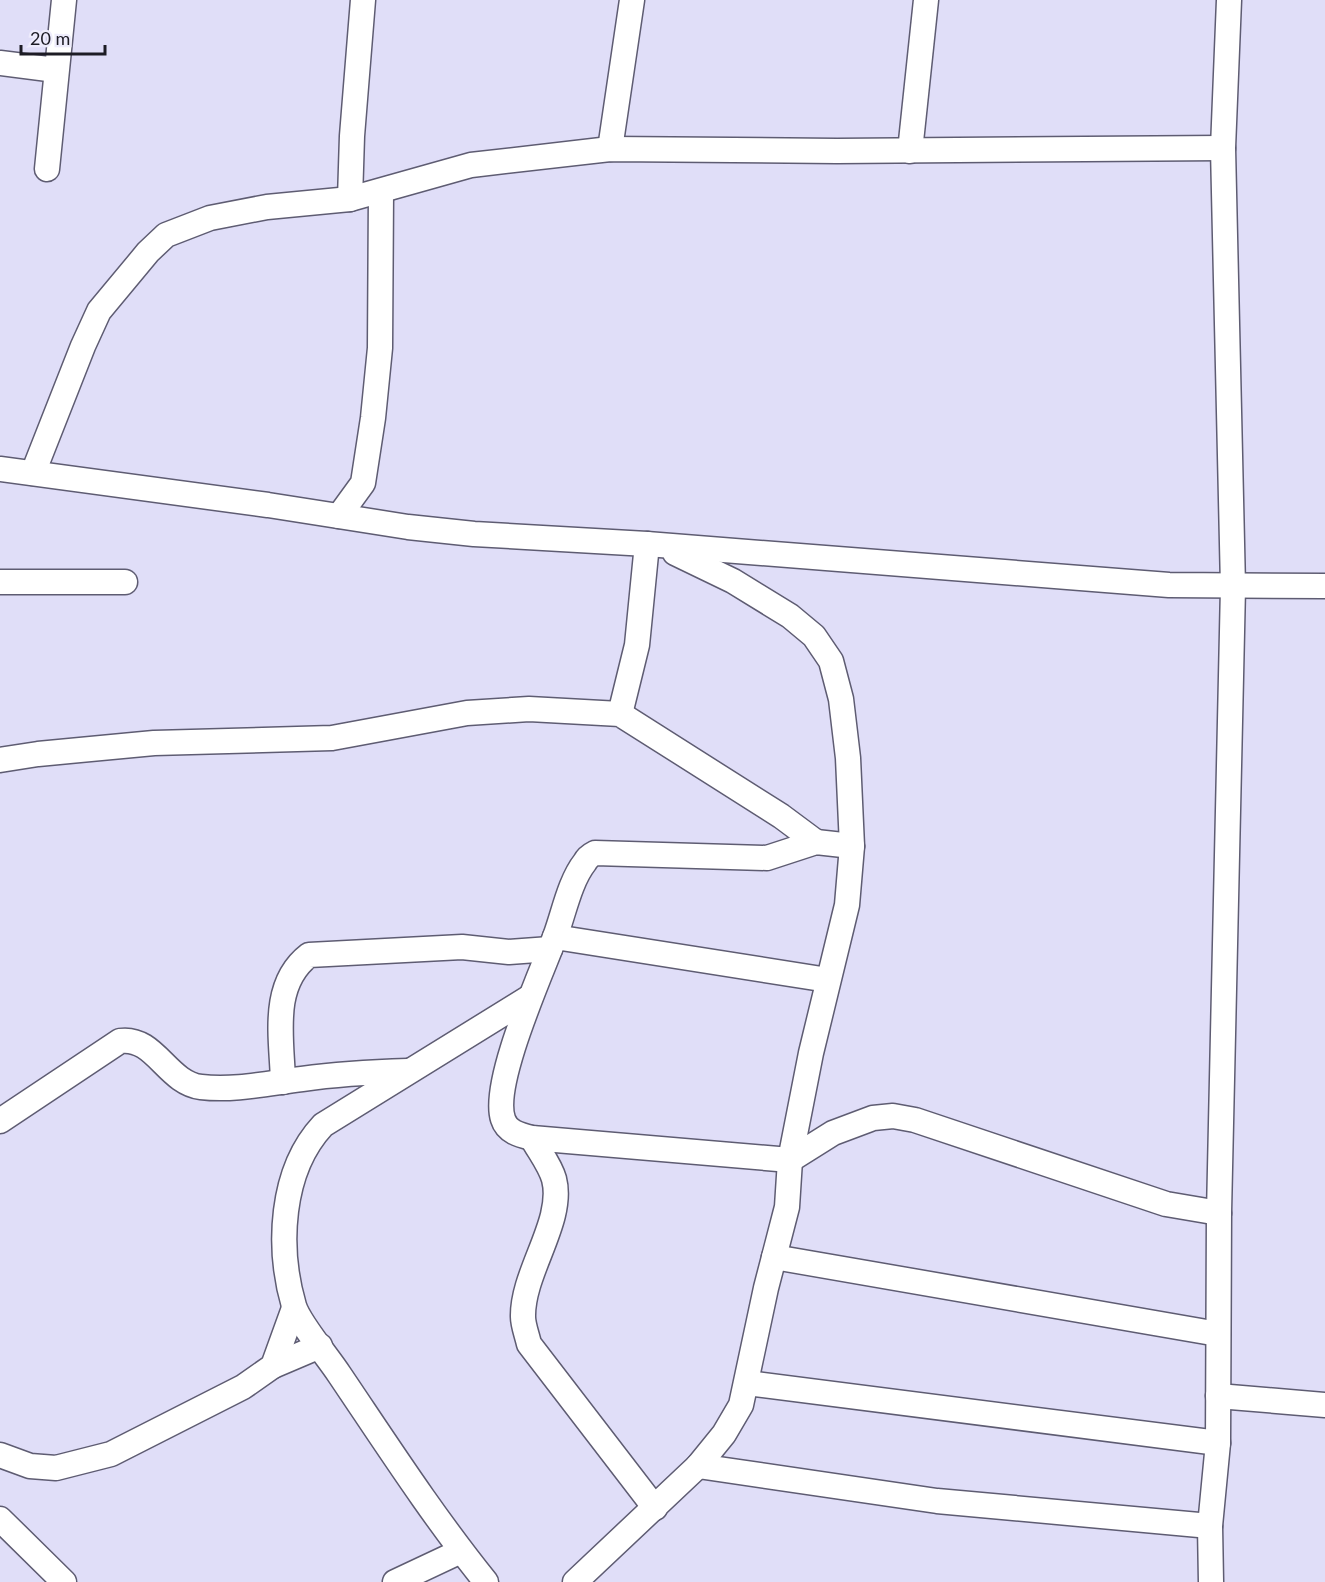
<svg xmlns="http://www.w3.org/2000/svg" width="1325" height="1582" font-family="Lato,sans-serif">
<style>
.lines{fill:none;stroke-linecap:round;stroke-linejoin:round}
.street-casing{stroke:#5e5c72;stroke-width:27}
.street{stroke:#fff;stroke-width:24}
</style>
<rect width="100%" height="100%" fill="#e0def8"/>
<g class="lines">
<g class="street-casing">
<g id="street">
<polyline points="0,63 56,70"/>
<polyline points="610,149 632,0"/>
<polyline points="910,151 926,0"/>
<polyline points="47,169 64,0"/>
<polyline points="350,199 352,136 363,0"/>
<polyline points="0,469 268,505 408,527 474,534 647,544 1169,585 1325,586"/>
<polyline points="33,473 83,346 99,311 148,252 166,235 210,218 267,207 350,199 471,165 610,149 837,151 1223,148"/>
<polyline points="339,516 363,483 373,418 380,348 381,192"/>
<polyline points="0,582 125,582"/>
<polyline points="620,714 637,645 647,544"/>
<polyline points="0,760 38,754 154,743 332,738 467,713 529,709 620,714 781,816 816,842"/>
<path d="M852,846l-36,-4 -49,16 -172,-5c-4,2 -8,5 -10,9 -15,19 -21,50 -29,72 -14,38 -65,149 -53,185 4,13 17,16 29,19l258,22 43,-27 40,-15 20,-2 22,4 251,84 53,9"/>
<polyline points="555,937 828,980"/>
<path d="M283,1082c-1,-43 -13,-97 26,-127l153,-8 47,5 41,-3"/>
<path d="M0,1121l120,-80c35,-5 47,42 81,46 33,4 68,-4 101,-8 35,-5 71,-7 106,-8"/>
<path d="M532,1138c7,13 18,27 22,41 11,42 -32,93 -31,138 0,8 4,18 6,27l126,164"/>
<polyline points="774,1257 1218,1334"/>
<polyline points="273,1366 320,1346"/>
<polyline points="747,1383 1218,1443"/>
<polyline points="1218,1396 1325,1405"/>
<polyline points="0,1455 30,1466 56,1468 111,1454 243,1387 273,1366 294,1308"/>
<polyline points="698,1466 937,1501 1210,1526"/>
<polyline points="0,1519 64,1582"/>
<polyline points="395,1582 461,1551"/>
<path d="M486,1582c-54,-67 -99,-137 -147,-208 -11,-17 -40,-51 -45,-68 -17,-58 -14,-135 29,-181l207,-128"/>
<polyline points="575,1582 698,1466 724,1434 741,1405 766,1288 787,1207 790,1160 811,1053 847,905 852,846 848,758 841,699 831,661 814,636 790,616 733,581 675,553"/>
<polyline points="1211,1582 1210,1526 1218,1443 1219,1213 1233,587 1223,148 1229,0"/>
</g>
</g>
<use href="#street" class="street"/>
</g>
<path d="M21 45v9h84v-9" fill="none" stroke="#1d1c25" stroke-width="3"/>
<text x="30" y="45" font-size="18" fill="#1d1c25" stroke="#eeecfc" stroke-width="4.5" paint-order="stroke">20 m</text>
</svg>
